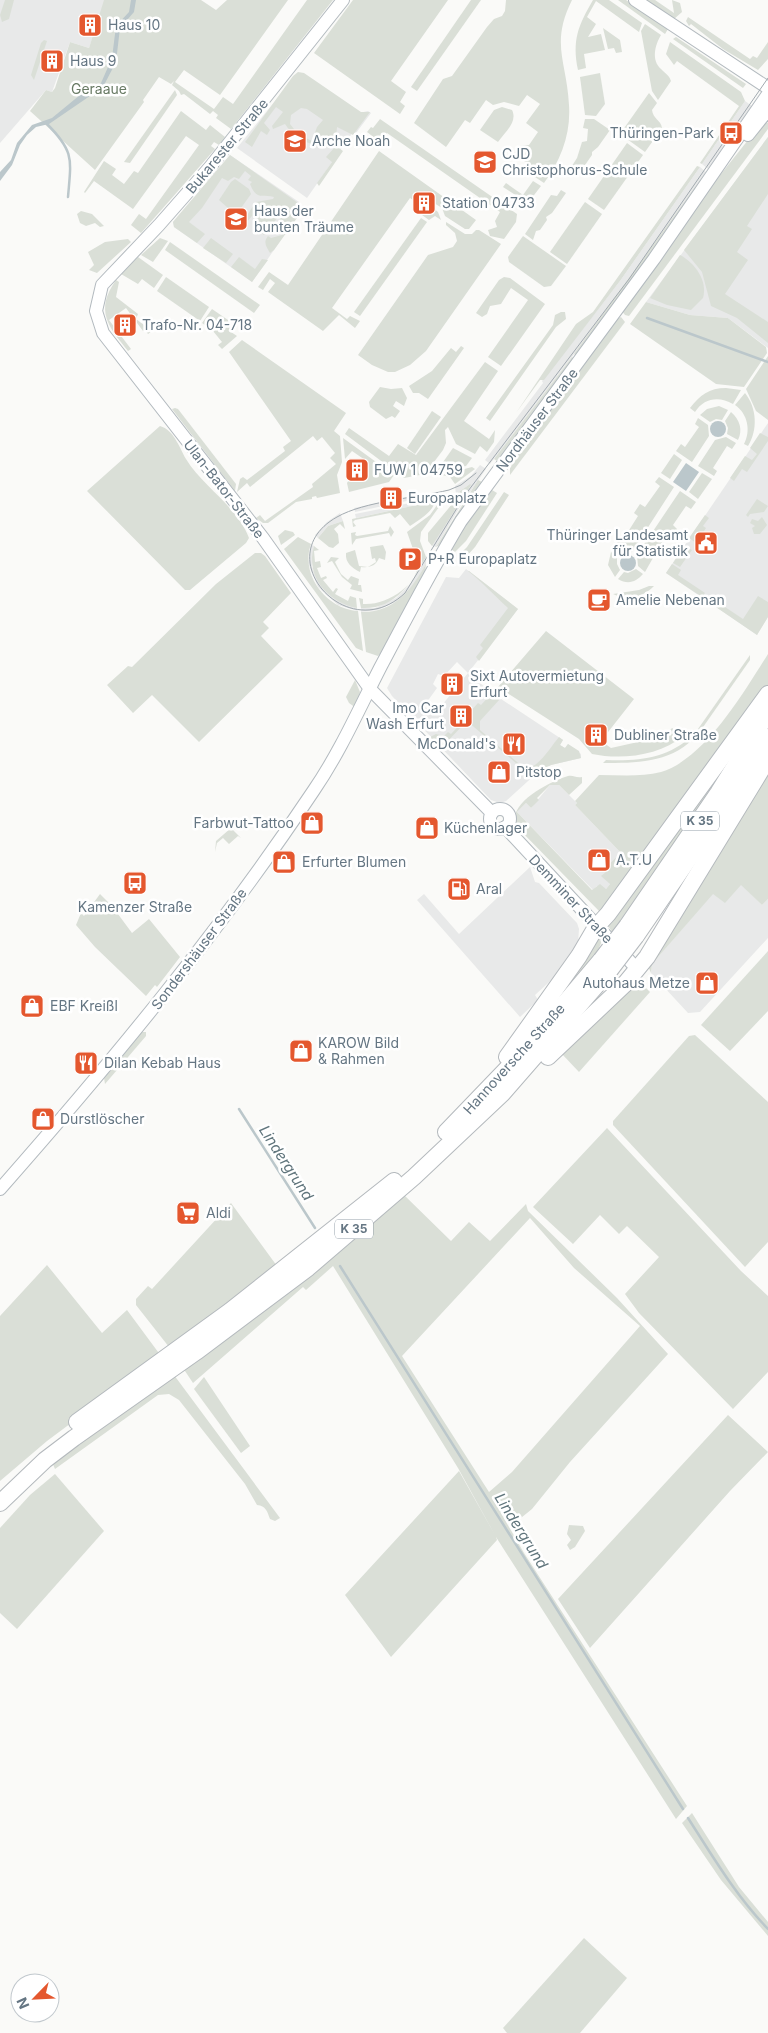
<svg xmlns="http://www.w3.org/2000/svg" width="768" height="2033" font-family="Inter,sans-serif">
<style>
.built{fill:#e8e9e9;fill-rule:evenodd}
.green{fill:#dadfd7;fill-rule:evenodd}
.water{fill:#bbc7cb}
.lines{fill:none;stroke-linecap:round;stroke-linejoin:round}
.stream{stroke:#bbc7cb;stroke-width:2.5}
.secondary-casing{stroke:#b3babf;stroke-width:14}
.highway-casing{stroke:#b4b9bd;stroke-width:18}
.secondary{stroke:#fff;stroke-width:12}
.highway{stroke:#fff;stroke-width:16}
.tram{stroke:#a2aab0;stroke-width:1}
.highway-bridge-casing{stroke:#b4b9bd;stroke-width:18;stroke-linecap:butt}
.highway-bridge{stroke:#fff;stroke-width:16}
.labels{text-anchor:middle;stroke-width:5;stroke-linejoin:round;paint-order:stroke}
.shield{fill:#fff;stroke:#939fa8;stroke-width:1}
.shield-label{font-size:12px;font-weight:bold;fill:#657683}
.poi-label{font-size:14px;fill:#657683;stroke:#fff;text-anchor:start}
.park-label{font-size:14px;fill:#687a64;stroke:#fff}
.street-label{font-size:14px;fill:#657683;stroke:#fff}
.water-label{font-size:15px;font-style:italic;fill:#60757c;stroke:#fff}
</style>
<rect width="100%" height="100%" fill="#fafaf8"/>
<g class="built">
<polygon points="0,0 105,0 89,48 70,42 52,92 46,90 0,143"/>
<polygon points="297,74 359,113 368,111 371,113 356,133 353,132 307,198 237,148"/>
<polygon points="745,101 752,106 708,169 702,164"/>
<polygon points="768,137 768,348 728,318 690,315 646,302"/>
<polygon points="230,155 299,202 302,209 252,282 174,227 173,222 178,216"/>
<polygon points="700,167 706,172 621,293 490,464 485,460 543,383 542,381 620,281"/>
<polygon points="768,423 768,617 757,635 666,573"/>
<polygon points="480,465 486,469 461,505 436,547 432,546 470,484 456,494 455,486 471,476"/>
<polygon points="429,493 430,496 355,512 354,508"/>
<polygon points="430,499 431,502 356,518 355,514"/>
<polygon points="340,513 343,521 328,526 318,538 315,535 327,522"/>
<polygon points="311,544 314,546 312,567 319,583 333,598 357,608 358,611 338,605 318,587 308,563"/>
<polygon points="426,557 426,564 414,585 402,599 378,610 361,612 361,608 375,608 396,598 411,583"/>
<path d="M466,569l52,40 -50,64 24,20 71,47 -3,5 5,3 3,-4 13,10v4l-30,7 -13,7 -32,29 -6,2 -9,-3 -99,-104 -5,-8 59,-111 13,1zM457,662l11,11 -34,42 -10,-9 13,-18 -4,-4 5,-10 6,2z"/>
<polygon points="550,785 559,785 577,803 575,805 621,853 606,872 610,884 606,889 597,886 593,890 517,812 526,803 531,808"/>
<polygon points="530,867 535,882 539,883 577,923 579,929 578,943 573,949 571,956 563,963 559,973 535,995 538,1000 520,1017 417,900 424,894 459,934"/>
<polygon points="741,884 762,905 768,899 768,938 700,1012 688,1013 651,973 652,964 713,893"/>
</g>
<g class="green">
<polygon points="5,0 14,0 9,19 2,22 0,15"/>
<polygon points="104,0 201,0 216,10 227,0 288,0 220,95 184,70 175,82 214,109 223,97 233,104 307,0 333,0 231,129 216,118 218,115 213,111 210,114 184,94 181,95 179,91 172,85 174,81 171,84 159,77 143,100 144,102 95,170 30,111 46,90 52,92 55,88 70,42 89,48"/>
<polygon points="353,0 448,0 391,81 406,92 400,102 405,106 400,114 314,53"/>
<polygon points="471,0 481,0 417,91 411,87"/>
<path d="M506,0h66c-22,44 -5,62 -3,105 2,29 -8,55 -25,78l-9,-6 3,-6 -24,-17 5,-8 10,-1 9,-13 -12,-9 14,-19 -13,-9 -8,11 -15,-4 -11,3 -7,-5 -16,23 -5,-3 -19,27 -32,-24 29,-44 9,-3 35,-49 7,-8 8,-3 3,-5z"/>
<path d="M593,0h16l33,23 -3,9 -43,-31 -9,16 9,7 -8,13 13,-3 4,16 -21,4 2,14 -8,2c-6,-30 0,-44 15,-70z"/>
<polygon points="618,0 626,0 668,29 665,34"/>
<polygon points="643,0 655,0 674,13 672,0 680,3 682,12 674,19"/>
<polygon points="688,17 750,59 753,56 757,58 768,42 768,59 758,70 723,49 691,24 689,26 686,21"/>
<path d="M645,24l16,11c-6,10 -10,25 0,34 5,5 8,6 10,12l-13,19 -6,-9 -11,-60z"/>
<polygon points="603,28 620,40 622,52 616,53 614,48 608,49"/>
<polygon points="676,37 746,84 743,88 673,39"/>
<polygon points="44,40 47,41 34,80 31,75 41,43"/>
<polygon points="670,42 741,92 745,101 702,164 700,163 739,106 677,61 674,65 666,54"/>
<path d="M298,72l6,1 57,39h9l-17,23 -16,-8c0,12 -8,17 -20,19 -13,-4 -25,-11 -32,-22l-12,5 -1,-3 11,-14 -7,-5 -12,16 6,7 -3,5 -6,-4 -9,16 -7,-5 48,-66zM301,108l6,1 16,11 -6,7 -5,14 -14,-7 -8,-10 1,-9z"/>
<polygon points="600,73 605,104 596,116 585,115 580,77"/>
<polygon points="175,90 177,95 130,163 124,162"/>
<path d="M649,93l8,10 -5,7c1,9 9,10 10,18l-17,24 -25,-18z"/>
<path d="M502,107l10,3c6,12 -7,22 -14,32l-18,-12 14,-20z"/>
<polygon points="181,111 206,130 210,125 225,137 219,145 214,142 211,146 215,149 141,233 131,225 139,214 146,219 199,145 186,136 133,209 94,181 85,193 84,192 104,161 116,169 112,175 124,184 134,171 138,173"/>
<polygon points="380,119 517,214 516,222 504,239 490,236 488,230 497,227 495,221 500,212 387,133 380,142 367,132 371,127 373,128"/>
<polygon points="585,119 594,119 610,130 598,147 592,152 592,155 578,175 570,169 577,158 582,142 587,141 588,129 583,128"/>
<polygon points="764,120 768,123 768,129 629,316 625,315 622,311 709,189"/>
<polygon points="768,137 768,194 747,226 752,229 737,252 748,260 725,294 768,322 768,343 737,318 711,306 702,272 684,250"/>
<polygon points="627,143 643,155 604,210 588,199"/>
<polygon points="336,146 343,151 319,186 317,183 332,162 326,157"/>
<polygon points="379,151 476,220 469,229 465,229 445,216 442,208 434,203 432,207 438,212 441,220 435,216 429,220 422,215 425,208 410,198 332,308 347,319 350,316 360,321 355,328 339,315 323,331 268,292 275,283 270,279 263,290 258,287 269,272 288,285"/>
<path d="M230,155l71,50 1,6 -28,39 -4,3c-4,-7 -7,-11 -2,-17l3,2 11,-3 -2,-16 -2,-2 -14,18 -11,-9 4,-6 -5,-4 -6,7 -3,-2 13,-19 17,-3 1,-2c-12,-3 -17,4 -24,-13l2,-2 -4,-2 3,-4 -6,-5 -6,8 -5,-2 -6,4 -6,-3 -20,30 -13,14 16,12 -8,9 -23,-16 -1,-5 5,-6z"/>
<polygon points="697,166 700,167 620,281 544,380 540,380 516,413 576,324 593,312"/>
<polygon points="706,172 709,174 578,357 574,354"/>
<polygon points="235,179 249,189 251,194 236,215 219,200 231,182"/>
<polygon points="533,181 541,186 528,203 503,187 506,183 523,195"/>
<polygon points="561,190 566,193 552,213 546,217 547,220 540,230 536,231 533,240 525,234 551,195 557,196"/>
<polygon points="585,202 602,214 567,264 550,252"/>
<polygon points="81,211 92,214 104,226 100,227 95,223 86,226 80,223 77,214"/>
<polygon points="421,218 427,222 360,316 354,312"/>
<polygon points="446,222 465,234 472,234 476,230 479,230 501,244 426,351 410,365 395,372 388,372 372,365 358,355 428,255 453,247 457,241 455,233 446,225"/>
<polygon points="523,236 566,266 551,286 544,287 509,262 508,257"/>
<polygon points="160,238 168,241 153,262 141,255"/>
<polygon points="211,238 233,254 226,263 203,248"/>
<polygon points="128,239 131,242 97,273 89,270 94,265 88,252 105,242"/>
<polygon points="170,242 260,305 254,313 165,250"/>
<path d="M680,255c15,8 28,26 23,43l-12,12 -24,-5 -17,-7z"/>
<polygon points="138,257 163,275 154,288 142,279 138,284 121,274"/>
<polygon points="239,257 255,269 262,259 268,260 252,282 231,267"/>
<polygon points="166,277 209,307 200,321 157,291"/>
<polygon points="504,277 510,278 545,304 501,366 488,357 528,300 511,288 501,304 490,306 487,314 482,317 476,313 499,280"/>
<path d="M116,280l3,2 -3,15 22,17 -2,5 16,12 -4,3 -3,-4 -2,1 -17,-23 -17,12 22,29 -3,2c-19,-24 -34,-40 -12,-71z"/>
<polygon points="646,302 690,315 728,318 766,347 767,353 744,387 716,384 630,324"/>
<polygon points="212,309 228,320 231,332 237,336 222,349 218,345 222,342 213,331 202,323"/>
<polygon points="561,312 565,312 566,319 556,327 490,421 486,418 553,325 555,315"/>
<polygon points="621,317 625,322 510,475 510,467 538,423 617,319"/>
<polygon points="242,340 346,413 334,431 340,436 342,462 337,475 340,493 317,498 316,496 312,497 312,499 296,502 268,523 263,523 256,518 260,515 265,521 313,487 312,484 336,464 330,458 335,453 322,437 317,441 313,436 250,487 247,483 237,492 240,479 243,477 247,480 285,451 283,447 291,441 229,352"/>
<polygon points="461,346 464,348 428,399 419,393 413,393 409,386 432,371 451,348 456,352"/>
<polygon points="768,356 768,420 756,411 746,389"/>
<polygon points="572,357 576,360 497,461 494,459"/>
<polygon points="485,362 498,371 464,421 489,439 495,430 494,442 487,452 480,446 475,454 456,444 448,427 445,430 446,443 443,450 425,474 404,478 345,434 349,428 389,456 398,444 416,455"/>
<polygon points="380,387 391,389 402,388 407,398 404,406 396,401 393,406 400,411 395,418 392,416 386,419 370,407 369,402"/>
<path d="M726,388l15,2 -8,14c-14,-8 -29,-6 -38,8l-5,-4c10,-13 19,-20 36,-20z"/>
<path d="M745,393c12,15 13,37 3,53l-4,-2c7,-13 4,-30 -9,-39z"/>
<polygon points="719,406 728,410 722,420 716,419 710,422 700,415 707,409"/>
<polygon points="175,408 178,409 236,484 235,491 172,409"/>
<polygon points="432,411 441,417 415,454 407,448"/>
<path d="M731,412c9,8 12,18 7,28l-11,-6 1,-6 -3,-7z"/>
<polygon points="698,418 708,425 709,436 692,462 676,451 681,444 685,447 699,427 695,424"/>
<path d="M160,426c14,4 19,21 26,33 17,28 51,47 63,79l-3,5 -56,47h-5l-98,-99z"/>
<polygon points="760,433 768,437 768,441 747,472 742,469 734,481 730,478 745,456 752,460 757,454 750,448"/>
<polygon points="726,437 736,443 732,449 727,446 713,468 717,471 714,476 698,466 715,440"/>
<polygon points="343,438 394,475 389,482 349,492 347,483 350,478 356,482 368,462 352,451 345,459"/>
<polygon points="453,448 472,458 466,466 436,472"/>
<polygon points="674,454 682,460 670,479 661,473"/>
<polygon points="472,467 475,469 455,484 450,477 442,475"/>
<polygon points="702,473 712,479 698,499 689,492"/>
<polygon points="659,477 674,487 632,552 620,554 612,549 621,537 624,538 638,516 634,513 640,504 645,507 660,486 655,482"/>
<polygon points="478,480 482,482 464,507 442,544 436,547"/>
<polygon points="470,484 471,485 432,546 428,541 428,533 453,503 456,494"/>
<polygon points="492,490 497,493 466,541 455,552 451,549 452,544"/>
<polygon points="680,491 696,502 691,509 686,506 673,525 677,529 671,538 666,535 645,572 638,566 637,555"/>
<polygon points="504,492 509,495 475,547 464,559 459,555 467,547"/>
<polygon points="757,499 768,506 764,512 750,514 748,517 746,515"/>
<path d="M444,500l-23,32 -1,9 6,16c-15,26 -31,53 -65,51l-2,-10 4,1v5c27,2 64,-24 55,-56l-5,1 -6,-17 23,-17 10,-14z"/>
<path d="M435,501c-2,11 -16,19 -25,25l-10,-12 -5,4 -5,-5 -35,7 -2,2 3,4 -3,1 -1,-8z"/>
<polygon points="705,515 709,518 703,526 706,528 696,543 689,538"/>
<polygon points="762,517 767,525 760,534 754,534 752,528 755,526 750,523 752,519 758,521"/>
<polygon points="343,521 345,529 340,524 334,529 338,534 339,543 333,548 329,547 318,538 328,526"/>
<polygon points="390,526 394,532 391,537 389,533 356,539 352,545 351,533 356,532 355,535 357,536 388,531"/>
<polygon points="285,530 293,532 295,535 281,545 278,536"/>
<path d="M298,537l13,7c-11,30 15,65 47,67l5,40 -7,-3 -72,-99z"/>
<path d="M383,545l3,7 -1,8 -6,-2c-3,8 -10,10 -18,9l-1,5c-8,-4 -15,-9 -14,-19l9,-3 4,16 9,1 8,-5 -1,-4 -3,1 -2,-12z"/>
<path d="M314,546l5,4 -5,1 1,11 5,-1 1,6 -4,1 4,10 5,-2 1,2 -4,2 10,12 3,-4 2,1 -3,5 13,7 2,-5 6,2 1,10c-29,-6 -52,-31 -43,-62z"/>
<polygon points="684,546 692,550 680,567 673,563"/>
<polygon points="611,552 617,557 617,564 620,570 615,577 608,565"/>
<polygon points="255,553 261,553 265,556 291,593 263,622 269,628 261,636 283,659 199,742 152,695 133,713 107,685 128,666 132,667 216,584"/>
<polygon points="331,557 339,558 335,562 341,574 348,580 351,576 359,579 358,585 361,585 362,592 350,589 352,585 342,577 332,561 327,563"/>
<path d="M426,564l-1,8 -43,80 -4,4 -12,-4 -5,-40c33,1 50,-22 65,-48z"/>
<polygon points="672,564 681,570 678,575 705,593 702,597 666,573"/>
<path d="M636,569l7,5c-7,8 -15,11 -25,5l6,-7 4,1z"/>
<path d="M468,571h1l49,38 -39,52 -3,-4 7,-9 -3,-3 28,-37c-14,-13 -25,-25 -40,-37z"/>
<path d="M649,586h5c-10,11 -27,15 -41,8l26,-4z"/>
<polygon points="758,596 768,602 768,617 757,635 713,605 716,601 743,619"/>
<path d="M546,631l88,68 -33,42 10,7 54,-12 7,-8 11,8c-23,20 -62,24 -91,18l-13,-15 -81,-52z"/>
<path d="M768,654v35l-165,222h-4l-81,-83c-16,-23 33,-47 50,-52 6,-1 7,2 14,1v6l-13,12 -10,-10h-9l-13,13 2,2 -8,8 -5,-5 -9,9 75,78 8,-6 6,5 4,-5 -9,-8 5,-4 -2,-3 17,-16 -46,-48 2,-2 -2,-2 24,-26c21,0 42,2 62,-3 44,-13 83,-80 107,-118z"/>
<polygon points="750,655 750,660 701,730 698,729"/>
<polygon points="355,680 360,692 356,708 349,703 346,697"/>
<path d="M492,693l8,6 -20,22v9l44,38c13,3 27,-22 35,-31l4,3 -3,5 5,3 3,-4 11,7 2,7 -30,7 -20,11 -64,-55 -26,27 -11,-11 6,-3 8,2 4,-4 3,2 14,-15 2,1 3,-3 -2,-3 10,-11 3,2z"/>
<polygon points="768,700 710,797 612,932 607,924"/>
<path d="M693,735v4c-24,24 -58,24 -90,24l3,-3c34,1 61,-1 87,-25z"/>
<polygon points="768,768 768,899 762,905 741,885 725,903 713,894 652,964 651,973 648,966"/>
<polygon points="231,828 241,838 238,836 229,844 223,838 217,843 215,852 216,841"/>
<polygon points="100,894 112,906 132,933 149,919 180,957 157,987 155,985 146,996 95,947 76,925 81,913 84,916"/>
<polygon points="597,938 603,939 592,963 540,1027"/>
<polygon points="768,951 768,1011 730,1051 701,1025"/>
<polygon points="634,983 641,983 650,992 579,1072 562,1054"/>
<polygon points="142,1032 146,1032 146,1036 105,1084 104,1078"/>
<polygon points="695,1035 768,1102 768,1242 745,1267 613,1125 613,1121 689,1036"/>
<polygon points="607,1128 741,1271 768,1296 768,1372 733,1409 639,1313 625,1294 659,1257 627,1226 619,1234 600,1215 573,1244 533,1207"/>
<path d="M403,1194l48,47 18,-19 21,19 36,-37 2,7 89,87 51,56 -98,108 -38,47 -21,17 -13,-18 26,45 163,253 -11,13 -180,-282 1,3 -106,117 -46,-62 114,-124 36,64 -37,-67 -125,-202 -27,24 -3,-3 -110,96 -10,-15zM530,1218l44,50 66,58 -128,146 -23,20 -87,-136z"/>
<polygon points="231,1203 277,1266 169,1347 136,1305 136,1299 148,1286 152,1289"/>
<polygon points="47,1265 102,1333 127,1310 161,1356 47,1441 0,1481 0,1316"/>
<path d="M174,1375l106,143 -5,3 -5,-2c-3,-8 -4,-13 -13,-14l-12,-21 -66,-84 -10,-6 -11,1 -103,74 -3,-7z"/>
<polygon points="204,1377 250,1446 241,1453 194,1389"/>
<polygon points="728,1415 768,1452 730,1491 590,1648 558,1599"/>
<polygon points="55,1474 104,1531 17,1629 0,1613 0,1528 30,1495"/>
<polygon points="569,1525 583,1526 585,1531 575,1547 570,1550 567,1545 571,1540 567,1534"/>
<polygon points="692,1813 739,1887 768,1922 768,1936 721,1880 682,1823"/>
<polygon points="584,1938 627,1978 580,2033 507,2033 503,2028"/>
</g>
<g class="water">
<polygon points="131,0 136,0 134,12 120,28 116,62 103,87 49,124 36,127 27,135 20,145 12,165 0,181 0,172 11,160 17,143 32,125 52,118 80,95 101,83 112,58 116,26 129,12"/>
<circle cx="718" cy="429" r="8"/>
<polygon points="686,463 699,472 686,491 673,482"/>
<circle cx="628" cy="563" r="8"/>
</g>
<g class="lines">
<g class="stream">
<path d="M47,124c28,28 24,36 21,73"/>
<polyline points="647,318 768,362"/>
<polyline points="239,1109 315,1228"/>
<polyline points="340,1266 683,1809"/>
<path d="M688,1818c25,39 48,78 80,111"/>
</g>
<g class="secondary-casing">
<g id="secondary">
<polyline points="343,0 210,167 159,225 102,285 96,311 103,333 263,538 370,689 492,813"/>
<polyline points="635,0 768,88"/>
<polyline points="748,135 768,110"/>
<circle cx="500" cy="819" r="10"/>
<polyline points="505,827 638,970"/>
<path d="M0,1189c112,-127 220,-258 314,-399 26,-38 45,-81 66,-122 26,-49 52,-99 81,-147l193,-262 114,-165"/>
</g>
</g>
<g class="highway-casing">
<g id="highway">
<polyline points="627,926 718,793 768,713"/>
<polyline points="636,936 721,812 768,737"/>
<polyline points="507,1057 579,956 596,927 608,914 768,694"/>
<polyline points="548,1057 624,985 647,957 768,759"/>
<polyline points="446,1132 524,1051 601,960"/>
<polyline points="77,1422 230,1311 394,1181"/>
<polyline points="0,1503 45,1460 74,1438 196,1352 308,1268 414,1177 502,1094 610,970"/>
</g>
</g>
<use href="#secondary" class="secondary"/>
<use href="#highway" class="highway"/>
<path class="tram" d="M476,473l-15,12 -12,5c-33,8 -84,11 -112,27 -70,39 10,131 68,76l60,-98 164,-216 139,-201"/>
<g class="highway-bridge-casing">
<g id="highway-bridge">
<polyline points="601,960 627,926"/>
<polyline points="610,970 636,936"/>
</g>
</g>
<use href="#highway-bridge" class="highway-bridge"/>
</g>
<defs>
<g id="building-square" transform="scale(1.25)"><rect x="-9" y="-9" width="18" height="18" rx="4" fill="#e4572e" stroke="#fff"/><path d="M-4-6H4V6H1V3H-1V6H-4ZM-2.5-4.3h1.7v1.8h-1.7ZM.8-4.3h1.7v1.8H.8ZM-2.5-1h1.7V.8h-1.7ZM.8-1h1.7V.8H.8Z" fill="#fff"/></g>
<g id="bus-square" transform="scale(1.25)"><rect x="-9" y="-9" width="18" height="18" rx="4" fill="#e4572e" stroke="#fff"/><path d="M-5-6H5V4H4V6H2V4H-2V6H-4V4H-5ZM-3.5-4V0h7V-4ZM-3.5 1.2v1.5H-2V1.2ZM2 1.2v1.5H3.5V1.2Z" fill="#fff"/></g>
<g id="school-square" transform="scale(1.25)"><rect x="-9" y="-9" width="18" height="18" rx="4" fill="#e4572e" stroke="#fff"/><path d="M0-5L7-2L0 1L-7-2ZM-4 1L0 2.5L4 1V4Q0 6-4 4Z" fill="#fff"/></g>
<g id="civic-square" transform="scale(1.25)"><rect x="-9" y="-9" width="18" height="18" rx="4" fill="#e4572e" stroke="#fff"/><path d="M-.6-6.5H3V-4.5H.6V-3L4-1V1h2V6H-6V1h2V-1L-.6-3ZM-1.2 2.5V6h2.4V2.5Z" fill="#fff"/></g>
<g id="parking-square" transform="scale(1.25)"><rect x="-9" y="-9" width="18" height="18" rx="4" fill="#e4572e" stroke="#fff"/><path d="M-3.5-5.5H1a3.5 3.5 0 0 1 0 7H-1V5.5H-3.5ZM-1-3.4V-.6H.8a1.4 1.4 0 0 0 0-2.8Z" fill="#fff"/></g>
<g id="cafe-square" transform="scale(1.25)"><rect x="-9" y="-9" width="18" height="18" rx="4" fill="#e4572e" stroke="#fff"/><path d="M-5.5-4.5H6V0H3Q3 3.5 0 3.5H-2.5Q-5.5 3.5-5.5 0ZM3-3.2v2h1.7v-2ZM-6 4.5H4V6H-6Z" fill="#fff"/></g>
<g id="restaurant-square" transform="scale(1.25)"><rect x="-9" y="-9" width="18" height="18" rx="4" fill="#e4572e" stroke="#fff"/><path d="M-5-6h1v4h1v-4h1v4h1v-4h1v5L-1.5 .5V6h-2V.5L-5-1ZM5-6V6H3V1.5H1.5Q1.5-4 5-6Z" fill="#fff"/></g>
<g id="shop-square" transform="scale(1.25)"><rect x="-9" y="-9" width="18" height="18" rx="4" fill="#e4572e" stroke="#fff"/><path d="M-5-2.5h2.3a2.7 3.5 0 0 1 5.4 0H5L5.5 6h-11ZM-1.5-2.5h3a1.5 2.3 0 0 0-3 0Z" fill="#fff"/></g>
<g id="fuel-square" transform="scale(1.25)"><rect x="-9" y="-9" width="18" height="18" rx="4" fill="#e4572e" stroke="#fff"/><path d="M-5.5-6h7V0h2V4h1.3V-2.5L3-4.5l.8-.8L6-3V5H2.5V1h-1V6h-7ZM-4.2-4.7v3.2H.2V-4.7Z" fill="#fff"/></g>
<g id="supermarket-square" transform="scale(1.25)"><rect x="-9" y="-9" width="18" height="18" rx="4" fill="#e4572e" stroke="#fff"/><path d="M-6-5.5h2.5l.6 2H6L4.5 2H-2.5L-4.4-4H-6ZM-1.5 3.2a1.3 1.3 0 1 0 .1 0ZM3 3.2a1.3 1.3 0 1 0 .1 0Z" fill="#fff"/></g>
</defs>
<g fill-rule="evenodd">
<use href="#building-square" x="90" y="25"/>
<use href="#building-square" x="52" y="61"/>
<use href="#bus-square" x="731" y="133"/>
<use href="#school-square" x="295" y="141"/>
<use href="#school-square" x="485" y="162"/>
<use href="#building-square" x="424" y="203"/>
<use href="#school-square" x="236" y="219"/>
<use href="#building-square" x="125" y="325"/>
<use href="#building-square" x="357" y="470"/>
<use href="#building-square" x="391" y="498"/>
<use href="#civic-square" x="706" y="543"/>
<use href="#parking-square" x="410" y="559"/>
<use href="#cafe-square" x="599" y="600"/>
<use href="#building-square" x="452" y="684"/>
<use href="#building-square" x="461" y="716"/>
<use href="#building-square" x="596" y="735"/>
<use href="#restaurant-square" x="514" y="744"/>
<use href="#shop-square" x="499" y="772"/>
<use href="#shop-square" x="312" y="823"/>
<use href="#shop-square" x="427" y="828"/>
<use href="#shop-square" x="599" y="860"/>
<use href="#shop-square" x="284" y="862"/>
<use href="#bus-square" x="135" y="883"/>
<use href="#fuel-square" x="459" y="889"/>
<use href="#shop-square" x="707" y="983"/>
<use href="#shop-square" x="32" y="1006"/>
<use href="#shop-square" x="301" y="1051"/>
<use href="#restaurant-square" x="86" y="1063"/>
<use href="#shop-square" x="43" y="1119"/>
<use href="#supermarket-square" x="188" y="1213"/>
</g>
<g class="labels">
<g class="shield">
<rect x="681" y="811.5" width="38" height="19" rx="4"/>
<rect x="335" y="1219.5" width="38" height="19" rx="4"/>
</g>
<g class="shield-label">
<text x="700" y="825">K 35</text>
<text x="354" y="1233">K 35</text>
</g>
<g class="poi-label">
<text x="108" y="30">Haus 10</text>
<text x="70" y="66">Haus 9</text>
<text x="714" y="138" text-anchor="end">Thüringen-Park</text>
<text x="312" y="146">Arche Noah</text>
<text x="502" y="159">CJD<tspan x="502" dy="16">Christophorus-Schule</tspan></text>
<text x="442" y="208">Station 04733</text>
<text x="254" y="216">Haus der<tspan x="254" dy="16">bunten Träume</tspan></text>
<text x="142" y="330">Trafo-Nr. 04-718</text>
<text x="374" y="475">FUW 1 04759</text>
<text x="408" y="503">Europaplatz</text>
<text x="688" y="540" text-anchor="end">Thüringer Landesamt<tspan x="688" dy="16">für Statistik</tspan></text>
<text x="428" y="564">P+R Europaplatz</text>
<text x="616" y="605">Amelie Nebenan</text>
<text x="470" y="681">Sixt Autovermietung<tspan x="470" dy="16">Erfurt</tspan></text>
<text x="444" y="713" text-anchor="end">Imo Car<tspan x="444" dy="16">Wash Erfurt</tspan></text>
<text x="614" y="740">Dubliner Straße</text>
<text x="496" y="749" text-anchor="end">McDonald's</text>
<text x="516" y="777">Pitstop</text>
<text x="294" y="828" text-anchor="end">Farbwut-Tattoo</text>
<text x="444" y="833">Küchenlager</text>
<text x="616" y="865">A.T.U</text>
<text x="302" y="867">Erfurter Blumen</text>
<text x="476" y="894">Aral</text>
<text x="135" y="912" text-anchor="middle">Kamenzer Straße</text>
<text x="690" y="988" text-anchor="end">Autohaus Metze</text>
<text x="50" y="1011">EBF Kreißl</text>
<text x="318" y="1048">KAROW Bild<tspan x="318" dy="16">&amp; Rahmen</tspan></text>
<text x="104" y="1068">Dilan Kebab Haus</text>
<text x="60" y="1124">Durstlöscher</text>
<text x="206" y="1218">Aldi</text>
</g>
<g class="park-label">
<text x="99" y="94">Geraaue</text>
</g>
<g class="street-label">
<text transform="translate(227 146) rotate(-50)" y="5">Bukarester Straße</text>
<text transform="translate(537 420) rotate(-53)" y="5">Nordhäuser Straße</text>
<text transform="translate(224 489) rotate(52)" y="5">Ulan-Bator-Straße</text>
<text transform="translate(571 899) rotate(47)" y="5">Demminer Straße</text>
<text transform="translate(199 949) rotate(-53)" y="5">Sondershäuser Straße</text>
<text transform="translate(514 1059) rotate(-48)" y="5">Hannoversche Straße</text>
</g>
<g class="water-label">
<text transform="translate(286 1163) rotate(57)" y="5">Lindergrund</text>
<text transform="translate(521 1531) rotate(58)" y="5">Lindergrund</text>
</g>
</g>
<g transform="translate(35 1998) rotate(246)"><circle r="24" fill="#ffffff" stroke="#c1c8cd"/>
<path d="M0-4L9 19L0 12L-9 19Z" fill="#e4572e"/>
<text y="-8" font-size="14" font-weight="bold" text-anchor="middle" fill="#657683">N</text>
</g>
</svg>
